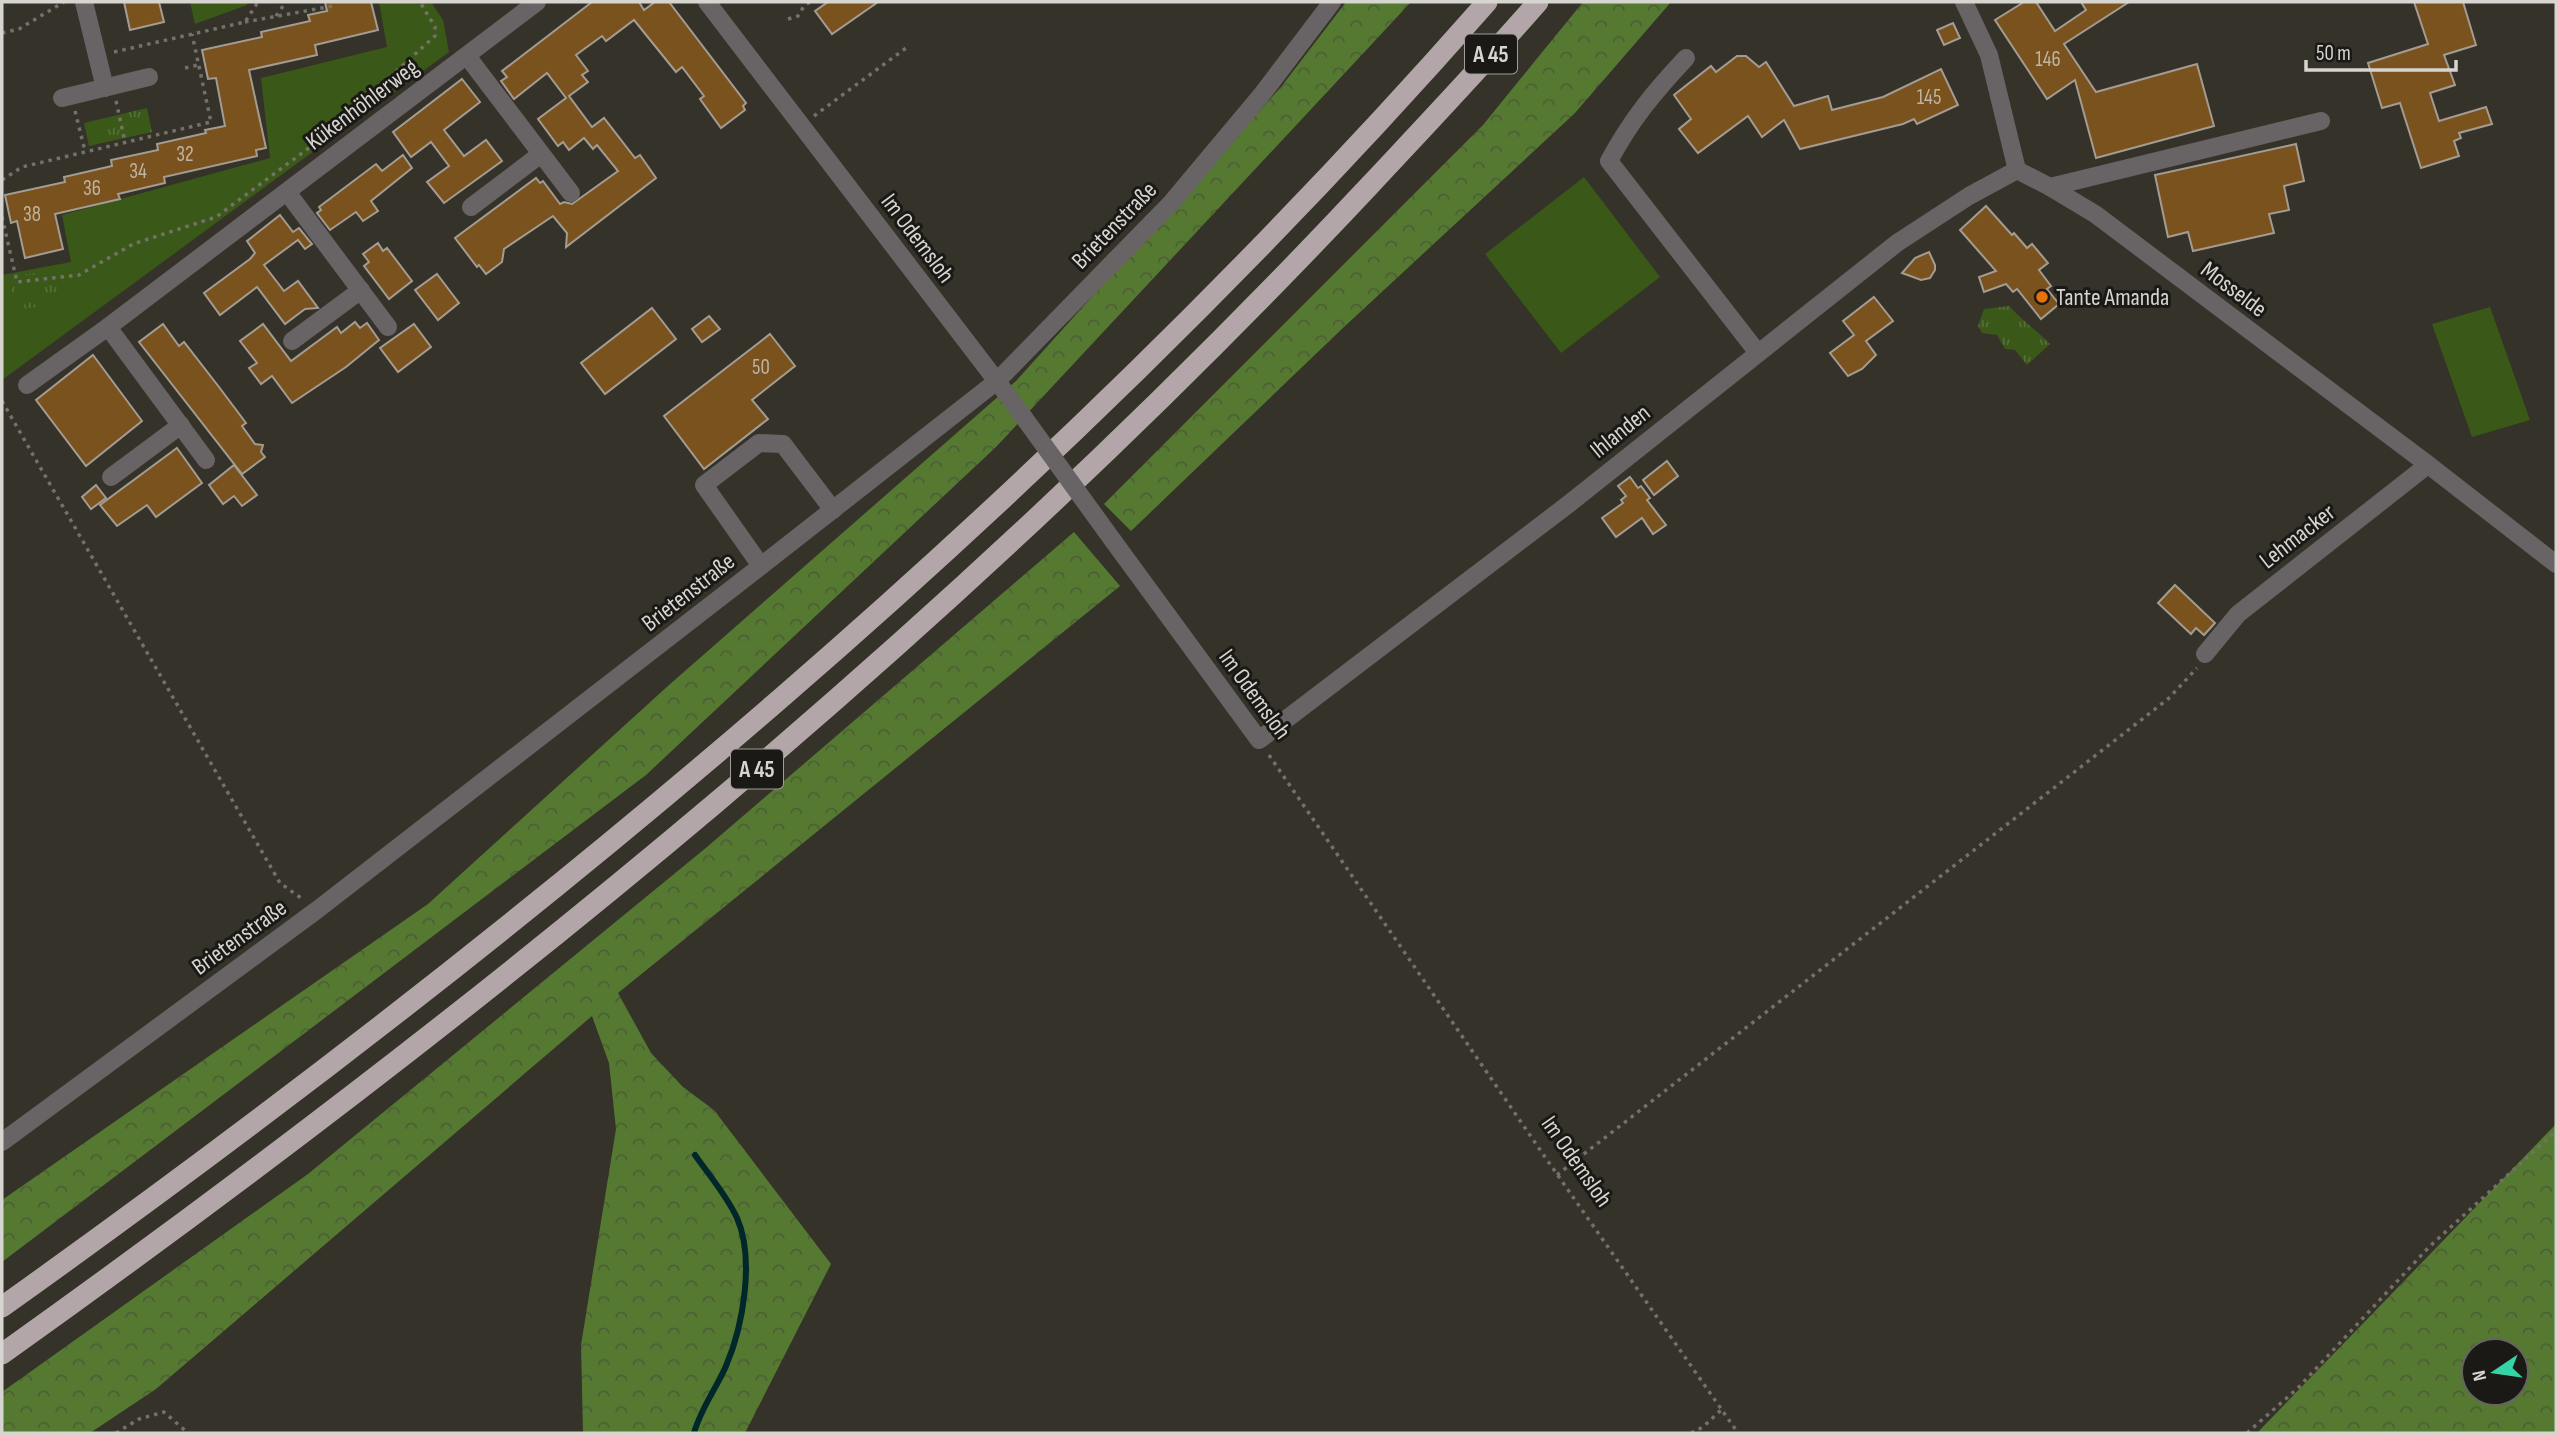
<svg xmlns="http://www.w3.org/2000/svg" width="2558" height="1435" font-family="'Sofia Sans Condensed',sans-serif">
<style>
.grass{fill:#3a5818}
.forest{fill:url(#forest-crowns);fill-rule:evenodd}
.park{fill:url(#park-tufts)}
.lines{fill:none;stroke-linecap:round;stroke-linejoin:round}
.stream{stroke:#00282b;stroke-width:6}
.building{fill:#7a521e;stroke:#a49c93;stroke-width:2}
.path{stroke:#73716a;stroke-width:3.5;stroke-dasharray:3.5 5;stroke-linecap:butt}
.minor{stroke:#686364;stroke-width:18}
.highway{stroke:#b3a6a9;stroke-width:21}
.minor-bridge{stroke:#686364;stroke-width:18}
.food-dot{fill:#e8710a;stroke:#1a1916;stroke-width:2.5}
.labels{text-anchor:middle;stroke-width:6;stroke-linejoin:round;paint-order:stroke}
.number-label{font-size:21px;fill:#bfb4a4}
.shield{fill:#1a1916;stroke:#9e9d98;stroke-width:2}
.shield-label{font-size:23px;font-weight:bold;fill:#d6d5d0}
.street-label{font-size:24px;fill:#d6d5d0;stroke:#1a1916}
.poi-label{font-size:24px;fill:#d6d5d0;stroke:#1a1916;text-anchor:start}
</style>
<defs>
<pattern id="forest-crowns" width="20" height="18" patternUnits="userSpaceOnUse" patternTransform="scale(1.75)"><rect width="20" height="18" fill="#567932"/><path d="M2 6a3 3 0 1 1 6 0M12 15a3 3 0 1 1 6 0" fill="none" stroke="#4c5f37"/></pattern>
<pattern id="park-tufts" width="24" height="20" patternUnits="userSpaceOnUse" patternTransform="scale(1.75)"><rect width="24" height="20" fill="#3a5818"/><path d="M3 7l-1-3M5 7V3M7 7l1-3M15 17l-1-3M17 17v-4M19 17l1-3" fill="none" stroke="#566f39"/></pattern>
</defs>
<rect width="100%" height="100%" fill="#343229"/>
<g class="grass">
<polygon points="190,2 247,2 247,5 195,24"/>
<polygon points="379,2 431,2 443,20 449,52 2,380 2,275 71,262 62,215 270,158 261,78 387,47"/>
<polygon points="1584,177 1660,277 1561,353 1485,254"/>
<polygon points="2490,307 2530,420 2472,437 2432,324"/>
</g>
<g class="forest">
<polygon points="1346,2 1411,2 996,447 646,775 2,1262 2,1200 428,904 669,685 1016,381 1281,87"/>
<polygon points="1583,2 1671,2 1575,113 1344,327 1131,531 1104,504 1483,125"/>
<polygon points="1074,532 1120,586 618,993 651,1053 683,1087 714,1110 831,1264 745,1433 583,1433 581,1345 616,1129 609,1063 592,1016 156,1389 90,1433 2,1433 2,1392 308,1174 707,847"/>
<path d="M2556,1124v309h-299zM2516,1351v42h-42v-42z"/>
</g>
<g class="park">
<polygon points="147,108 152,132 89,146 84,123"/>
<polygon points="65,270 72,302 16,310 9,276"/>
<path d="M2009,306c13,14 28,25 41,38l-23,21 -12,-15 -10,-1 -8,-14 -15,-2 -4,-7 6,-17z"/>
</g>
<g class="lines">
<path class="stream" d="M694,1433c7,-25 22,-44 32,-67 17,-40 29,-107 11,-148 -10,-22 -28,-43 -42,-63"/>
</g>
<g class="building">
<polygon points="124,2 159,2 164,22 130,30"/>
<polygon points="325,2 371,2 378,30 315,45 317,55 249,70 266,148 256,150 257,156 164,177 165,183 118,194 120,199 55,214 63,249 25,258 17,221 11,223 5,195 65,182 64,177 112,166 111,160 158,150 157,144 206,133 205,130 225,126 216,78 208,79 202,50 262,37 261,32 310,21 308,15 327,11"/>
<polygon points="592,2 639,2 644,10 655,2 669,2 746,103 743,106 745,110 721,128 700,99 704,96 682,67 676,72 634,20 606,41 602,36 576,55 588,71 582,75 588,82 569,96 592,127 604,118 635,158 640,155 656,178 566,247 567,233 553,216 504,249 502,262 486,274 479,265 477,267 455,238 536,178 540,183 543,181 560,204 564,202 572,204 618,171 597,145 593,149 584,138 569,150 563,142 558,146 538,119 566,98 547,73 514,99 501,81 507,77 502,71"/>
<polygon points="828,2 878,2 832,34 815,11"/>
<polygon points="2024,2 2036,2 2055,31 2086,10 2081,2 2129,2 2064,44 2096,92 2197,64 2214,126 2096,158 2075,80 2047,99 1995,20"/>
<polygon points="2414,2 2463,2 2476,45 2444,55 2455,85 2430,93 2439,121 2486,107 2492,124 2459,133 2461,138 2454,141 2459,156 2421,168 2400,103 2382,108 2368,63 2428,44"/>
<polygon points="1953,23 1960,38 1944,45 1937,30"/>
<polygon points="1737,56 1746,56 1759,67 1766,62 1794,106 1828,96 1832,110 1883,97 1941,69 1958,105 1917,124 1914,119 1903,124 1800,149 1784,120 1762,137 1748,116 1698,153 1679,129 1691,119 1674,95 1711,66 1716,72"/>
<polygon points="462,79 480,102 444,130 464,156 486,140 502,161 444,203 427,182 449,166 431,142 411,157 393,132"/>
<polygon points="2296,144 2304,181 2284,186 2289,210 2269,214 2274,233 2193,251 2188,232 2168,237 2155,175"/>
<polygon points="403,155 412,168 371,201 378,211 363,221 356,212 330,230 317,213 321,210 319,207 376,164 382,171"/>
<polygon points="1986,206 2012,235 2014,233 2027,248 2032,244 2048,263 2039,270 2051,286 2047,289 2059,304 2041,319 2017,289 2013,292 2006,284 1984,292 1979,277 1996,271 1960,230"/>
<polygon points="280,215 293,232 299,228 312,244 305,249 298,240 264,265 284,291 298,281 318,308 305,309 285,324 257,287 220,315 204,293 250,259 255,253 247,241"/>
<polygon points="378,243 383,251 387,248 412,281 389,299 364,266 369,262 363,254"/>
<polygon points="1929,252 1935,265 1935,270 1930,278 1921,280 1902,273 1915,258"/>
<polygon points="437,274 459,303 438,320 415,290"/>
<polygon points="1874,297 1893,321 1866,341 1876,355 1862,369 1848,376 1830,353 1854,335 1843,321"/>
<polygon points="652,308 676,339 605,394 581,363"/>
<polygon points="709,316 720,329 702,342 692,329"/>
<polygon points="355,322 360,328 367,323 379,340 346,367 292,403 272,376 261,384 249,368 257,363 240,341 263,324 291,361 337,327 341,333"/>
<polygon points="163,324 179,346 184,342 219,387 246,423 242,426 255,444 263,445 261,452 265,457 242,474 139,342"/>
<polygon points="414,324 431,347 398,372 380,348"/>
<polygon points="770,334 795,366 752,400 768,419 704,469 664,416"/>
<polygon points="93,355 142,421 86,466 36,400"/>
<polygon points="177,448 202,483 156,517 147,505 117,526 100,505"/>
<polygon points="1667,461 1678,476 1654,495 1643,480"/>
<polygon points="234,465 257,495 242,506 234,496 223,504 209,485"/>
<polygon points="1630,477 1638,488 1641,486 1650,498 1647,500 1666,525 1653,534 1642,518 1616,537 1602,518 1623,503 1621,500 1626,496 1618,486"/>
<polygon points="96,485 106,498 91,509 82,497"/>
<polygon points="2175,585 2215,623 2204,635 2196,628 2191,634 2158,603"/>
</g>
<g class="lines">
<g class="path">
<polyline points="276,16 286,2"/>
<polyline points="788,19 798,16 804,6 810,2"/>
<polyline points="245,22 333,6"/>
<polyline points="2,33 19,29 64,2"/>
<polyline points="114,52 245,22 258,2"/>
<polyline points="185,68 198,65"/>
<polyline points="116,101 125,142"/>
<polyline points="75,111 85,151"/>
<polyline points="814,116 906,48"/>
<polyline points="2,180 22,167 211,122 192,34"/>
<polyline points="2,217 17,282 79,275 133,244 216,217 325,136 435,36 435,27 420,2"/>
<polyline points="2,401 280,883 301,898"/>
<polyline points="1269,755 1545,1157 1738,1433"/>
<polyline points="1557,1175 2168,699 2197,668"/>
<polyline points="116,1433 139,1419 164,1412 188,1433"/>
<polyline points="1691,1433 1703,1427 1721,1410"/>
<polyline points="2247,1433 2298,1388 2429,1247 2556,1131"/>
</g>
<g class="minor">
<polyline points="84,2 105,88"/>
<polyline points="707,2 1012,401"/>
<polyline points="1964,2 1989,55 2017,170"/>
<polyline points="467,56 571,193"/>
<path d="M1686,58c-32,34 -55,62 -77,103l149,192"/>
<polyline points="62,98 149,77"/>
<polyline points="2017,170 2050,187 2095,214 2426,463 2556,564"/>
<polyline points="2050,187 2321,121"/>
<polyline points="287,192 388,327"/>
<polyline points="471,207 541,154"/>
<polyline points="108,327 206,460"/>
<polyline points="292,341 361,290"/>
<polyline points="27,385 108,327 537,2"/>
<polyline points="111,477 181,425"/>
<polyline points="1114,542 1259,740 1570,503 1897,243 1969,196 2017,170"/>
<polyline points="761,566 704,485 759,443 783,444 833,510"/>
<polyline points="2205,654 2238,614 2420,471 2426,463"/>
<polyline points="2,1142 317,910 761,566 997,381 1171,203 1263,93 1332,2"/>
</g>
<g class="highway">
<path d="M2,1307c537,-383 1049,-809 1485,-1305"/>
<path d="M2,1354c489,-349 957,-730 1369,-1170 56,-60 113,-120 167,-182"/>
</g>
<polyline class="minor-bridge" points="1012,401 1114,542"/>
</g>
<circle class="food-dot" cx="2042" cy="297" r="7"/>
<g class="labels">
<g class="number-label">
<text x="2048" y="66">146</text>
<text x="1929" y="104">145</text>
<text x="185" y="161">32</text>
<text x="138" y="178">34</text>
<text x="92" y="195">36</text>
<text x="32" y="221">38</text>
<text x="761" y="374">50</text>
</g>
<g class="shield">
<rect x="1465" y="34.5" width="52" height="39" rx="5"/>
<rect x="731" y="749.5" width="52" height="39" rx="5"/>
</g>
<g class="shield-label">
<text x="1491" y="62">A 45</text>
<text x="757" y="777">A 45</text>
</g>
<g class="street-label">
<text transform="translate(362 104) rotate(-37)" y="8">Kükenhöhlerweg</text>
<text transform="translate(1114 225) rotate(-46)" y="8">Brietenstraße</text>
<text transform="translate(918 238) rotate(53)" y="8">Im Odemsloh</text>
<text transform="translate(2234 289) rotate(37)" y="8">Mosselde</text>
<text transform="translate(1620 431) rotate(-39)" y="8">Ihlanden</text>
<text transform="translate(2297 536) rotate(-38)" y="8">Lehmacker</text>
<text transform="translate(688 592) rotate(-38)" y="8">Brietenstraße</text>
<text transform="translate(1255 694) rotate(54)" y="8">Im Odemsloh</text>
<text transform="translate(239 937) rotate(-36)" y="8">Brietenstraße</text>
<text transform="translate(1577 1161) rotate(55)" y="8">Im Odemsloh</text>
</g>
<g class="poi-label">
<text x="2056" y="305">Tante Amanda</text>
</g>
</g>
<rect width="2558" height="1435" fill="none" stroke="#d6d5d0" stroke-width="7"/>
<g transform="translate(2495 1372) rotate(257)"><circle r="33" fill="#1a1916" stroke="#656460" stroke-width="2"/>
<path d="M0-5L12 26L0 18L-12 26Z" fill="#35d4a7"/>
<text y="-10" font-size="19" font-weight="bold" text-anchor="middle" fill="#d6d5d0">N</text>
</g>
<path d="M2306 60v10h150v-10" fill="none" stroke="#d6d5d0" stroke-width="3.5"/>
<text x="2316" y="60" font-size="21" fill="#d6d5d0" stroke="#1a1916" stroke-width="5" paint-order="stroke">50 m</text>
</svg>
